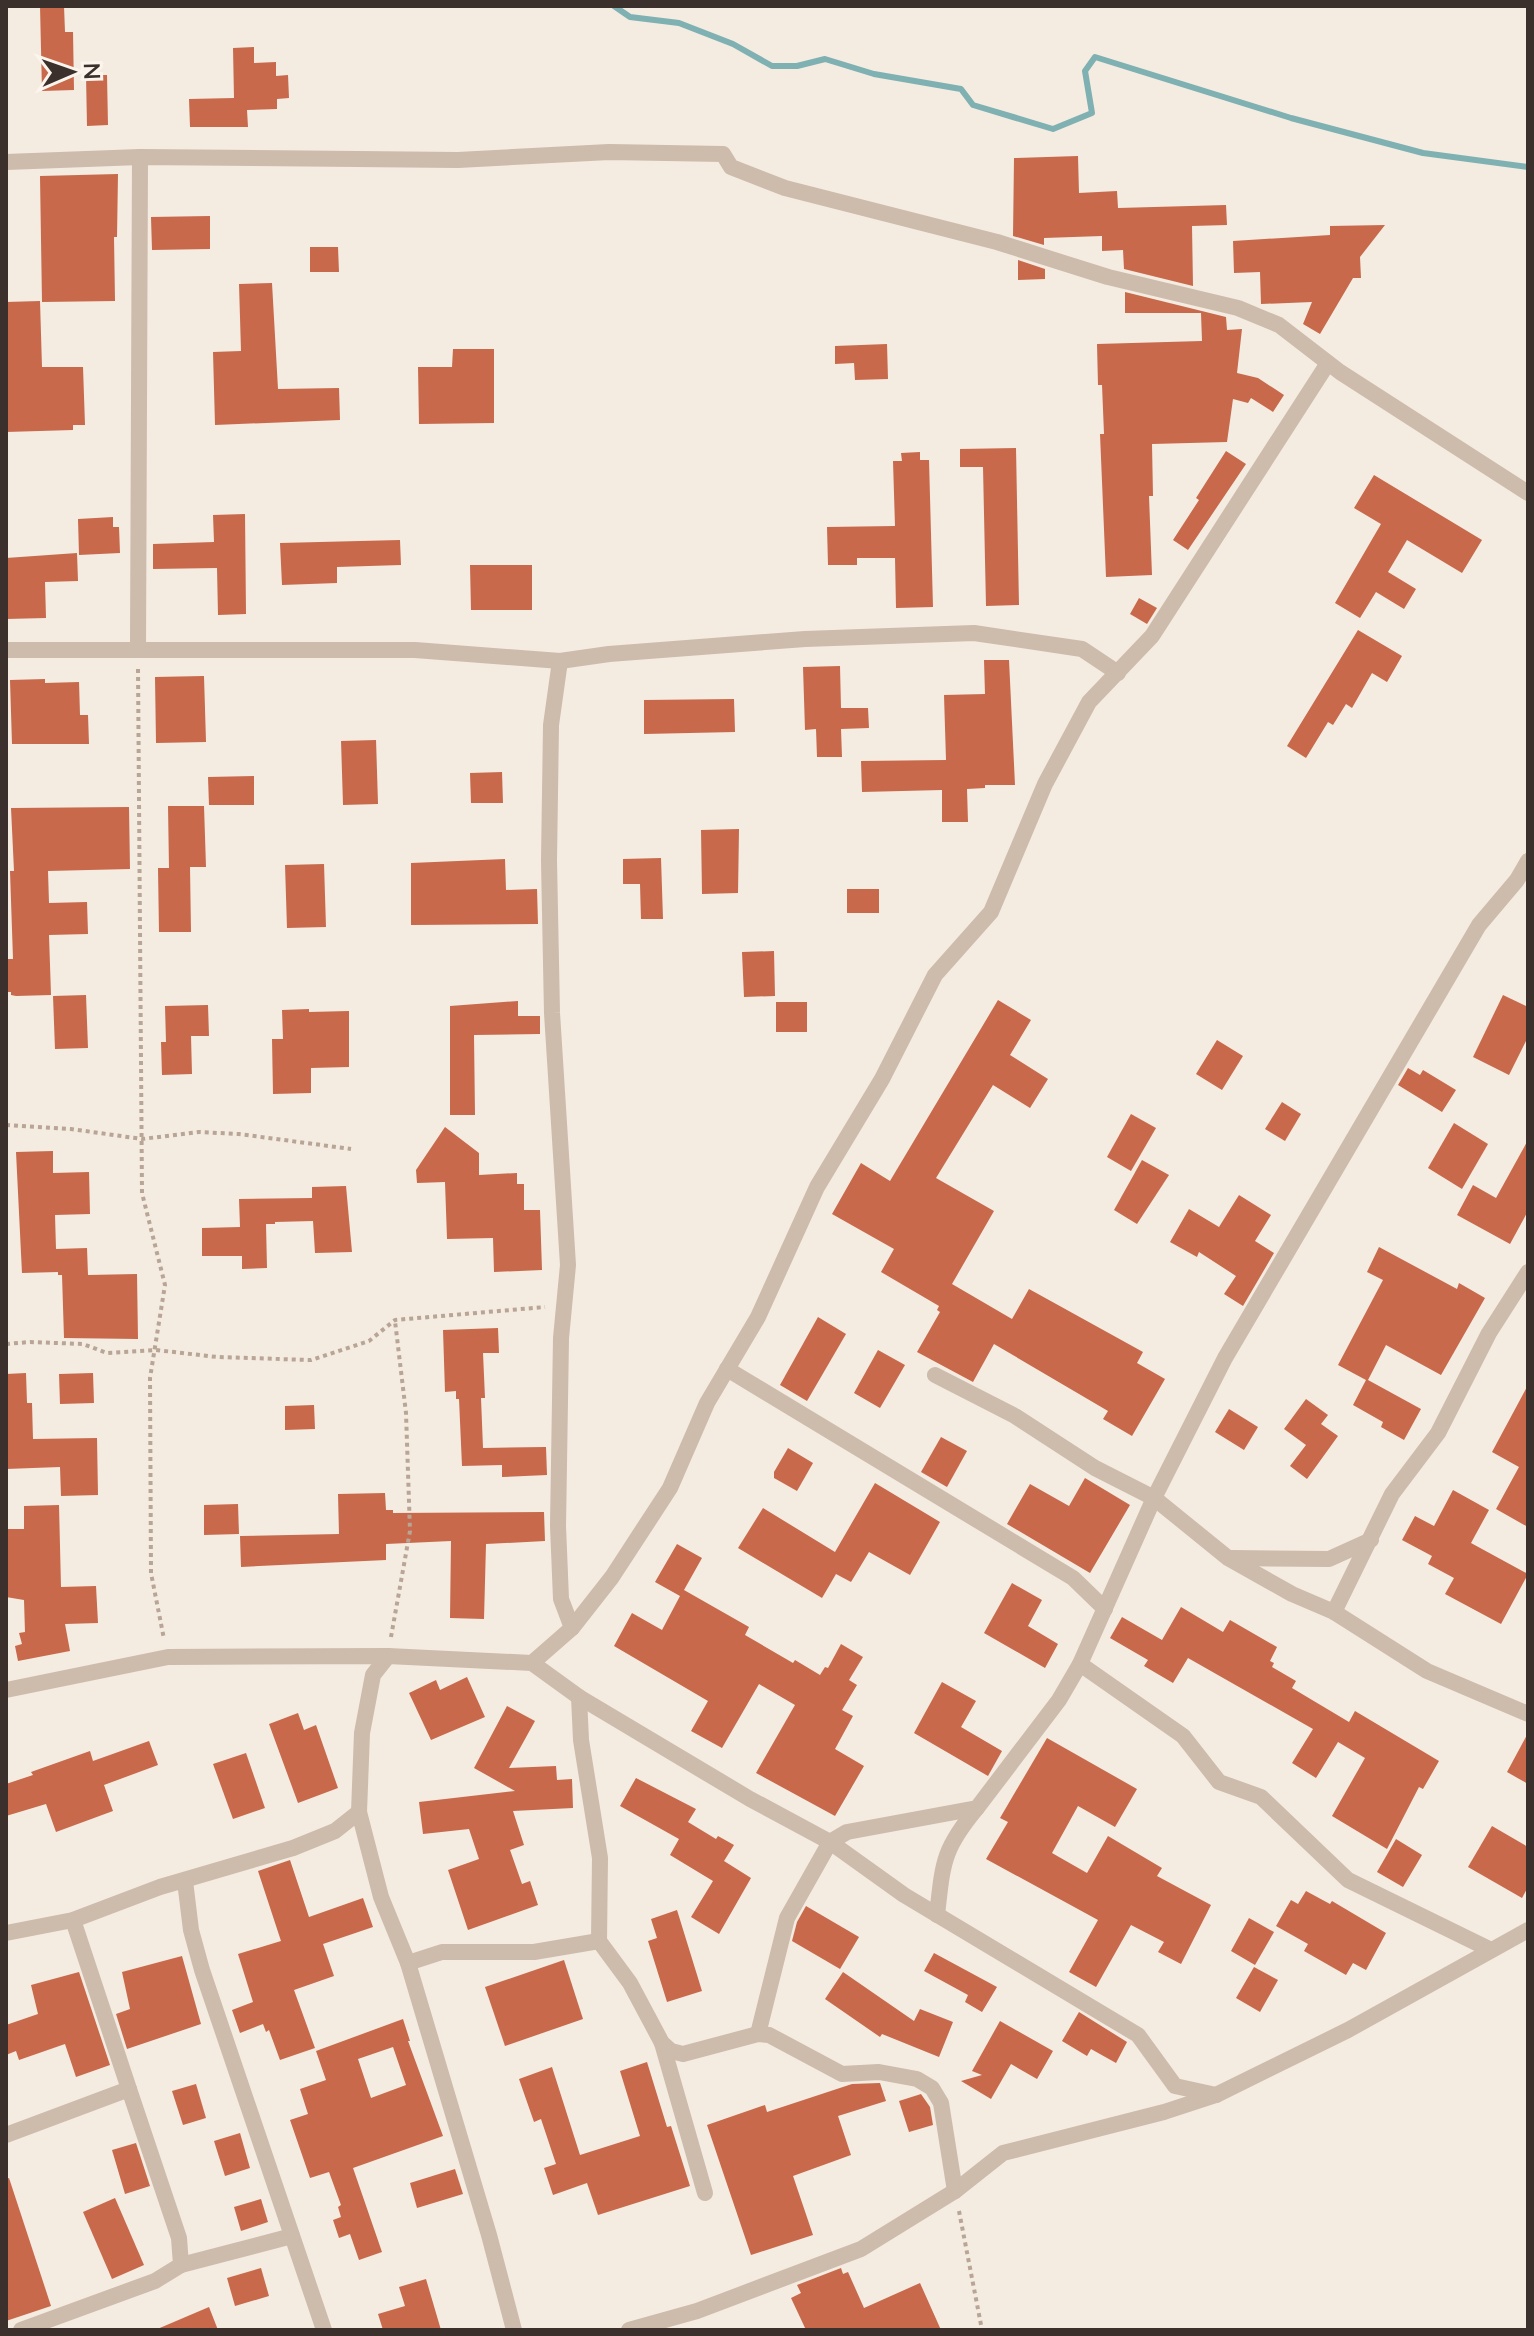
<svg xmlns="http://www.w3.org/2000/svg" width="1534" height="2336" font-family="Lato,sans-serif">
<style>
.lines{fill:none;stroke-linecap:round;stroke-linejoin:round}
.stream{stroke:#7fb0b2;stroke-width:6}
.building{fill:#c8694b;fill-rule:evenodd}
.path{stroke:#b9a596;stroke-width:4;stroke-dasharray:4 4;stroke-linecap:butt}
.minor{stroke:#cdbbac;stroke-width:16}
</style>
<rect width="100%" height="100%" fill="#f4ebe1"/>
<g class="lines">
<polyline class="stream" points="614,6 630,17 679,23 733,44 772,66 797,66 825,59 874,74 961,89 973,105 1053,129 1092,113 1085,71 1095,57 1291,118 1423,153 1528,167"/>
</g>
<g class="building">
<polygon points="40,6 64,6 65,32 73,32 74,90 42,91"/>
<polygon points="254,47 254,63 276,62 276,76 288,75 289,98 277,99 277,109 247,110 248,127 190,127 189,99 234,98 233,48"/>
<polygon points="86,75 107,75 108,125 87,126"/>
<polygon points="1078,156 1079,193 1117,191 1118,208 1226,205 1227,225 1192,226 1193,286 1124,269 1123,250 1102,251 1102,236 1044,238 1044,245 1013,236 1014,158"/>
<polygon points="118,174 117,237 114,237 115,301 42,302 40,176"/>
<polygon points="210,216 210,249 152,250 151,217"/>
<polygon points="1385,225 1360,257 1361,278 1353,278 1320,334 1303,324 1312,302 1261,304 1260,272 1234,273 1233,241 1330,235 1330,226"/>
<polygon points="310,247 338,247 339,272 310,272"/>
<polygon points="1018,260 1045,269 1045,279 1018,280"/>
<polygon points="272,283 278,389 339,388 340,420 215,425 213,352 241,351 239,284"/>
<polygon points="1125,292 1226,317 1227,330 1242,329 1237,373 1258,378 1284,395 1273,412 1251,398 1248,403 1233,399 1227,442 1152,444 1153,496 1149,496 1152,575 1106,577 1100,434 1104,434 1102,385 1098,385 1097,344 1202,341 1201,313 1125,313"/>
<polygon points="40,301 42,367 83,367 85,425 73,425 73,430 6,432 6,302"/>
<polygon points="887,344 888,379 855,380 854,363 835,364 835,346"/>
<polygon points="453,349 494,349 494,423 419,424 418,367 452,367"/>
<polygon points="1016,448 1019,605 986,606 983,467 960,467 960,449"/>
<polygon points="1226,451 1246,464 1188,550 1173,540 1199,500 1196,498"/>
<polygon points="920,452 920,460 929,460 933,607 896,608 895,558 857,558 857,565 828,565 827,527 895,526 893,461 902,461 901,453"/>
<polygon points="1374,475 1482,540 1462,573 1407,540 1388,572 1416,589 1404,609 1376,592 1360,618 1335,603 1381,524 1354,508"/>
<polygon points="245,514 246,614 218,615 217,568 153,569 153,544 214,542 213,515"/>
<polygon points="113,517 113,527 119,527 120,553 79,555 78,519"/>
<polygon points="400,540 401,565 337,567 337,583 282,585 280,543"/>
<polygon points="77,553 78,581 45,582 46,618 6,619 6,558"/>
<polygon points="470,565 532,565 532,610 471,610"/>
<polygon points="1139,598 1157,608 1147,624 1130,614"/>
<polygon points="1358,630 1402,656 1387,682 1372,673 1352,708 1346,704 1333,725 1328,722 1306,758 1287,746"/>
<polygon points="984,660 1009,660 1015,785 985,785 985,788 967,789 968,822 942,822 942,790 862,792 861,761 946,760 944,695 985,694"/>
<polygon points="840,666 841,708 868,708 869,728 841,729 842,757 817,757 816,729 805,730 803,667"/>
<polygon points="204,676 206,742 156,743 155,677"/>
<polygon points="45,679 45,683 79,682 80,715 88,715 89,744 12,744 10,680"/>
<polygon points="734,699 735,732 644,734 644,700"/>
<polygon points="376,740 378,804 343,805 341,741"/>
<polygon points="502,772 503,803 471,803 470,773"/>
<polygon points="254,776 254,805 209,805 208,777"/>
<polygon points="168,806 204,806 206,867 190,867 191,932 159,932 158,868 169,868"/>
<polygon points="129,807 130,869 48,871 49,903 87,902 88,934 49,935 51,995 16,996 11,995 11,992 6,992 6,959 13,959 10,871 14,871 11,808"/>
<polygon points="739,829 738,893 702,894 701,830"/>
<polygon points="661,858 663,919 641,919 640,884 623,884 623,859"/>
<polygon points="505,859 506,890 537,889 538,924 411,925 411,863"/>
<polygon points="324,864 326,927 287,928 285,865"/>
<rect x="847" y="889" width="32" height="24"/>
<polygon points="774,951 775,996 744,997 742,952"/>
<polygon points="86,995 88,1048 55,1049 53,996"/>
<polygon points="1503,995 1528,1007 1528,1037 1509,1075 1473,1057"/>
<polygon points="998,1000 1031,1020 1010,1055 1048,1079 1030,1108 993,1085 936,1178 994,1211 952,1284 1012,1319 1029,1289 1143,1352 1137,1363 1165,1379 1132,1436 1103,1419 1108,1411 994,1344 973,1382 917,1352 940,1312 937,1310 939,1306 881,1272 894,1249 832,1214 861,1163 890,1181"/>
<polygon points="518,1001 518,1016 540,1016 540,1034 474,1035 475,1115 450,1115 450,1006"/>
<rect x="776" y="1002" width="31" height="30"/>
<polygon points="208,1005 209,1036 191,1036 192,1074 162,1075 161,1042 166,1042 165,1006"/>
<polygon points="309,1009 309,1012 349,1011 349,1067 311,1068 311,1093 273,1094 272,1039 283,1039 282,1010"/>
<polygon points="1217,1040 1243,1056 1222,1090 1196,1074"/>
<polygon points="1408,1068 1420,1075 1423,1070 1456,1090 1442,1112 1398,1085"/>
<polygon points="1282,1102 1301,1114 1285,1141 1265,1129"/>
<polygon points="1131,1114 1156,1128 1131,1171 1107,1157"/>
<polygon points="1454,1123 1488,1144 1462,1189 1428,1168"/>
<polygon points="445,1127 479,1153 479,1175 517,1173 517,1184 524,1184 524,1210 540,1210 542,1270 494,1272 493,1238 447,1239 445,1182 417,1183 416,1170"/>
<polygon points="1528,1140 1528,1211 1510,1244 1457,1215 1473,1185 1496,1198"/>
<polygon points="53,1151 53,1173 89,1172 90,1214 55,1215 56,1249 87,1248 88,1275 137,1274 138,1339 64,1338 62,1275 58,1275 58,1272 22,1273 16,1152"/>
<polygon points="1142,1160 1169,1175 1137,1224 1114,1210"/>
<polygon points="346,1186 352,1252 315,1253 313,1221 275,1222 275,1224 266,1224 267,1268 242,1269 242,1256 202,1256 202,1228 240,1227 239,1199 312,1198 312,1187"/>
<polygon points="1239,1195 1271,1215 1255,1241 1274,1253 1243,1306 1224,1294 1236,1276 1199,1252 1197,1257 1170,1242 1189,1209 1219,1227"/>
<polygon points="1379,1247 1457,1289 1459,1283 1485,1298 1441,1375 1386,1345 1368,1380 1421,1409 1404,1440 1381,1427 1383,1422 1353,1405 1366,1380 1338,1365 1383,1280 1367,1272"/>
<polygon points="818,1317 846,1334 807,1401 780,1385"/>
<polygon points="498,1328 499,1353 483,1353 485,1398 481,1398 483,1448 546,1447 547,1475 502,1477 502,1465 462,1466 459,1399 456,1399 456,1391 445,1392 443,1330"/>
<polygon points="878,1350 905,1365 880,1408 854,1393"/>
<polygon points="26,1373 27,1403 32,1403 33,1439 97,1438 98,1495 61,1496 60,1467 6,1469 6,1374"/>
<polygon points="93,1373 94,1403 60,1404 59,1374"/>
<polygon points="1528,1385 1528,1527 1496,1509 1519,1467 1492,1452"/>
<polygon points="1306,1399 1328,1415 1321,1424 1338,1436 1307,1479 1290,1466 1306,1445 1284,1429"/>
<polygon points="314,1405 315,1429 285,1430 285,1406"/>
<polygon points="1229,1409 1258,1427 1244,1450 1215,1432"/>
<polygon points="941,1437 967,1451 947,1487 921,1472"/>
<polygon points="788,1448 813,1463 797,1491 774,1478 774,1472"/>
<polygon points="1085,1478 1130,1505 1090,1573 1007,1524 1030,1484 1069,1506"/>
<polygon points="875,1483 940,1522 910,1575 869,1552 851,1582 836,1574 822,1598 738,1548 763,1508 835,1552"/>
<polygon points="1453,1490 1489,1510 1471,1543 1528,1574 1501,1624 1445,1594 1454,1578 1428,1564 1432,1556 1402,1540 1415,1516 1434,1526"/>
<polygon points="385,1493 386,1510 393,1510 393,1513 544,1512 545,1541 486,1544 484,1619 450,1618 451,1541 386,1544 386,1560 241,1567 240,1536 339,1534 338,1494"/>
<polygon points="238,1504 239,1534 204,1535 204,1505"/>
<polygon points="59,1505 61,1587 96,1586 98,1623 65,1624 70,1651 18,1661 15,1646 22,1644 19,1633 25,1632 24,1600 6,1597 6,1529 24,1529 24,1506"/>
<polygon points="677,1544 702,1558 684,1590 749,1627 745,1635 793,1663 795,1660 820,1675 825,1667 828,1668 841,1644 863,1657 849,1680 857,1685 842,1710 853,1716 835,1749 864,1766 835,1816 756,1773 795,1705 759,1684 722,1748 691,1731 708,1701 614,1646 632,1613 662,1630 680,1596 655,1582"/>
<polygon points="1012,1583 1042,1600 1028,1626 1058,1644 1045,1668 984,1633"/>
<polygon points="1181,1607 1223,1632 1230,1620 1277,1647 1270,1661 1274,1663 1272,1667 1296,1681 1292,1688 1349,1722 1355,1711 1439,1761 1423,1789 1419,1787 1387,1849 1332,1816 1365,1758 1338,1742 1316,1778 1292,1763 1313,1729 1188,1658 1173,1683 1144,1666 1148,1660 1110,1638 1122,1617 1162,1640"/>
<polygon points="467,1677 485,1717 431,1740 409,1693 436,1680 440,1690"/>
<polygon points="942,1682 976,1701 961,1727 1002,1751 988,1776 914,1733"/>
<polygon points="507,1706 535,1721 509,1768 556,1766 557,1780 572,1779 573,1808 513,1811 524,1845 510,1850 522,1884 530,1881 538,1905 468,1930 448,1870 479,1859 469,1829 423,1834 419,1802 515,1791 474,1768"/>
<polygon points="298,1713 304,1730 316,1725 338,1788 298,1803 269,1724"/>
<polygon points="1528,1733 1528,1784 1507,1772"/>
<polygon points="1047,1738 1137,1789 1115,1827 1078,1806 1052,1853 1087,1873 1108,1836 1162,1868 1157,1876 1211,1905 1181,1964 1158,1952 1164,1942 1131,1925 1096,1987 1069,1972 1098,1920 986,1859 1008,1822 1000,1818"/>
<polygon points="149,1741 158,1765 104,1785 113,1811 56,1832 46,1804 6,1816 6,1784 33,1775 31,1772 90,1751 93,1761"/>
<polygon points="246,1753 265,1808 233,1819 213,1764"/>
<polygon points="636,1778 696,1809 688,1822 716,1839 718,1836 734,1845 724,1861 751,1878 719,1934 691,1917 713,1881 670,1855 679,1839 620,1806"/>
<polygon points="1492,1826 1528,1847 1528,1887 1522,1898 1468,1867"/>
<polygon points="1396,1839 1422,1855 1403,1887 1377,1872"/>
<polygon points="290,1860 309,1917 363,1898 373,1927 323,1944 334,1976 294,1990 315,2048 280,2060 269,2030 266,2032 263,2024 240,2033 232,2010 253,2002 238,1954 281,1941 258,1871"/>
<polygon points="1306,1891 1330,1904 1332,1901 1386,1933 1366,1970 1353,1963 1346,1975 1304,1951 1308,1944 1276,1926 1291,1900 1298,1904"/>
<polygon points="806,1906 859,1937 840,1969 792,1941 797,1922"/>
<polygon points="677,1910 702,1991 667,2002 648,1941 657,1938 651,1919"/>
<polygon points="1249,1918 1274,1932 1255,1965 1231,1951"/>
<polygon points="934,1953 997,1987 982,2012 965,2002 968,1995 924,1971"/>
<polygon points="182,1956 201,2024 127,2049 116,2014 130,2009 122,1972"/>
<polygon points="564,1960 583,2019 505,2046 485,1987"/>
<polygon points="1254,1967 1278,1980 1260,2012 1236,1998"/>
<polygon points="79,1972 110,2065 76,2077 65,2044 19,2060 16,2051 6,2055 6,2025 38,2014 31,1985"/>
<polygon points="843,1972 914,2021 920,2009 953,2022 939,2057 882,2034 880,2037 825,1999"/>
<polygon points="1079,2012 1127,2042 1116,2063 1091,2049 1087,2056 1062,2041"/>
<path d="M403,2019l7,22h-2l35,95 -90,32 29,84 -23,8 -9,-26 -11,4 -6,-18 8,-3 -3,-10 3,-2 -12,-33 -19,6 -20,-58 18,-6 -8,-25 26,-9 -10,-29zM393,2047l13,38 -35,13 -13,-39z"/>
<polygon points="1000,2021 1053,2051 1037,2079 1011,2064 991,2099 961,2081 982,2075 972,2071"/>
<polygon points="647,2062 667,2127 671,2126 690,2186 598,2215 587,2183 553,2195 544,2168 556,2164 541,2119 534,2122 519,2079 552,2067 580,2155 640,2136 620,2071"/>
<polygon points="880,2083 886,2101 838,2116 851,2155 793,2176 813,2235 751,2255 707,2125 765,2105 767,2112 852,2084"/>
<polygon points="196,2084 206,2118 183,2125 172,2091"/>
<polygon points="921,2094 930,2107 933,2125 909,2132 899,2101"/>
<polygon points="240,2133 250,2168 225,2176 214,2141"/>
<polygon points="136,2143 150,2186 125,2194 112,2150"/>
<polygon points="455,2169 463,2194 417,2208 410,2183"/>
<polygon points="9,2178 51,2306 6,2321 6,2179"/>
<polygon points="115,2198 144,2265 112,2279 83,2212"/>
<polygon points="261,2199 268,2222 241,2231 234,2207"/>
<polygon points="261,2268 269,2296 235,2306 227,2278"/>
<polygon points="841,2268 843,2274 848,2272 864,2308 920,2283 941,2330 806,2330 791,2298 801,2293 797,2285"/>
<polygon points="426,2279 441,2330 383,2330 378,2314 405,2306 399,2287"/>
<polygon points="209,2307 218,2330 155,2330"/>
</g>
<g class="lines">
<g class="path">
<polyline points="138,669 142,1193 165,1285 150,1378 151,1573 164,1639"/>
<polyline points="6,1125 71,1129 142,1139 199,1132 239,1134 351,1149"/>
<polyline points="6,1344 30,1342 83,1344 107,1353 156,1350 217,1357 311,1360 369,1341 395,1320 545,1307"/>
<polyline points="391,1637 410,1531 406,1413 395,1321"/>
<polyline points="959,2211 982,2330"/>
</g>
<g class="minor">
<polyline points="6,162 140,157 458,160 609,152 723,154 731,167 785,188 997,242 1108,277 1238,308 1279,325 1340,372 1528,493"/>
<polyline points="138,648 140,157"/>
<polyline points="6,650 415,650 560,661 609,654 805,639 974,633 1082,649 1118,673"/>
<polyline points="560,661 551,725 549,861 552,1013 568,1265 561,1338 558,1526 561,1599 572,1628"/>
<polyline points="727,1369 1073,1578 1105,1609"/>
<polyline points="935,1375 1015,1416 1095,1468 1154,1498 1228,1558 1292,1594 1334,1612 1427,1671 1528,1714"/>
<polyline points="1232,1558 1329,1559 1371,1540"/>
<polyline points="1334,1612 1392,1494 1438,1433 1489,1333 1528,1272"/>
<polyline points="532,1663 572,1628 612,1577 670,1488 707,1403 758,1317 817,1187 882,1079 935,975 991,912 1045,784 1089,702 1152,636 1328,363"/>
<polyline points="1080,1664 1183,1736 1219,1782 1261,1797 1348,1880 1491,1950"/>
<polyline points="6,1690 168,1657 388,1656 532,1663 579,1697 750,1799 830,1842 904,1895 1138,2035 1175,2086 1216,2095"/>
<polyline points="579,1697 581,1740 600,1858 599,1941 630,1983 662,2043 671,2051 683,2054 758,2034 769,2035 842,2074 879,2072 917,2079 932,2088 941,2103 955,2191"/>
<polyline points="359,1812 362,1733 373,1675 388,1656"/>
<polyline points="185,1881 191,1930 202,1970 324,2330"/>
<path d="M937,1915c6,-52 5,-65 40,-107"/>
<polyline points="6,1933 73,1920 160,1887 293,1848 335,1831 359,1812 381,1897 408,1963 489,2235 514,2330"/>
<polyline points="408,1963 442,1952 534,1952 599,1941"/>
<polyline points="758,2034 787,1918 830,1842 847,1832 977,1808 1059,1700 1080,1664 1154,1498 1225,1358 1479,925 1517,880 1528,861"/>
<polyline points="662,2043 705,2193"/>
<polyline points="6,2135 129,2089 73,1920"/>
<polyline points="181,2265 292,2236"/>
<polyline points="21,2330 155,2281 181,2265 179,2238 129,2089"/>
<polyline points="629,2330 697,2311 861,2249 955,2191 1003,2153 1164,2112 1216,2095 1348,2030 1528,1930"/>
</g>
</g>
<rect width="1534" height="2336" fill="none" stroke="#3b302b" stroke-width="16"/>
<g transform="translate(72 72) rotate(88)" stroke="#fbf5ee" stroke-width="6" paint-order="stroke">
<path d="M0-6L14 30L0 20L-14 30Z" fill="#3b302b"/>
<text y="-12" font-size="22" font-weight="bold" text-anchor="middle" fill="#3b302b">N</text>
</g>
</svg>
